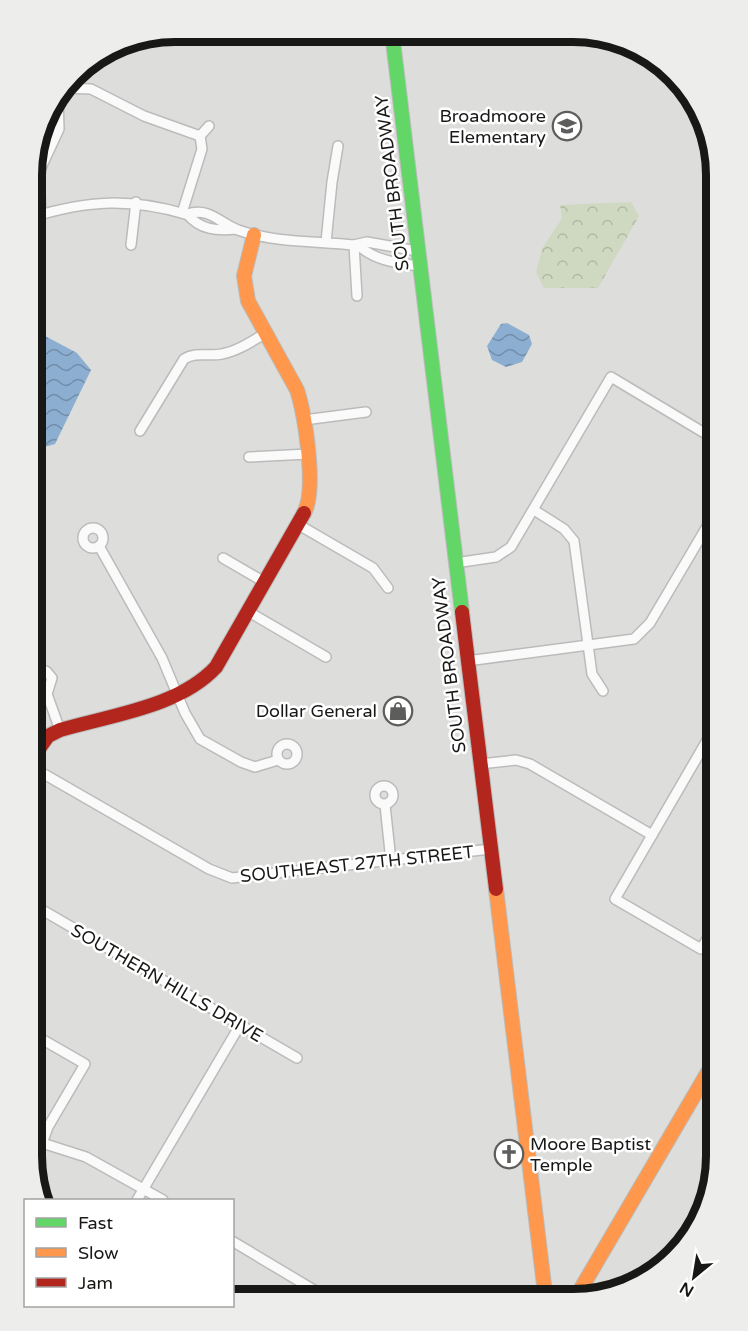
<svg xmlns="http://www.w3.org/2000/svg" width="748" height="1331" font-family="'Varela Round',sans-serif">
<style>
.park{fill:url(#park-crowns)}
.water{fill:url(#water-waves)}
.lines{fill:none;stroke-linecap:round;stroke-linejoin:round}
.street-casing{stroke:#bbbcba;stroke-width:12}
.fast-casing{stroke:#bbbcba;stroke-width:16}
.slow-casing{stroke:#bbbcba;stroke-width:16}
.jam-casing{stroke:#bbbcba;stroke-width:16}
.street{stroke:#fafafa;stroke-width:9}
.fast{stroke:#63d668;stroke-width:14}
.slow{stroke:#ff974d;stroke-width:14}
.jam{stroke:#b3261e;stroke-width:14}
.labels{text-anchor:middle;stroke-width:5;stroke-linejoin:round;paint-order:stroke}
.poi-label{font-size:18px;fill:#181817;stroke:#fff;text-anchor:end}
.street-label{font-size:18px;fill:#181817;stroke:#fff}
.rim{fill:none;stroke:#181817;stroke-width:8}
</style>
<defs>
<pattern id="park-crowns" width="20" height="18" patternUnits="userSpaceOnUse" patternTransform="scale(1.5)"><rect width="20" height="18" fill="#cfd8c0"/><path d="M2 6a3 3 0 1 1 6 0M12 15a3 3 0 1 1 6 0" fill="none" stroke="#b1b9a4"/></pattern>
<pattern id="water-waves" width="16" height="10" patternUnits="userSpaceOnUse" patternTransform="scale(1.5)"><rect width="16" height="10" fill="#8cafd1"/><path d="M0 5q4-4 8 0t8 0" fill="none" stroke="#718da9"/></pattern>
</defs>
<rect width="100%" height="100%" fill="#dddedc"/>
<polygon class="park" points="631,202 639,216 598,288 544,288 536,272 542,249 562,218 560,205"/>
<g class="water">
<polygon points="507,323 529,335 532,344 522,362 506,367 492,360 487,346 501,324"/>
<polygon points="34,330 77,353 91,370 55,444 41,448 34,446"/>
</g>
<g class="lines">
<g class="street-casing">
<g id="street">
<polyline points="64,88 91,89 144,116 200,136 202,149 182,213"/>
<polyline points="200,136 209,126"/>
<polyline points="41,214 39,172 59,129 58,96"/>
<path d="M33,217c55,-17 97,-19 152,-3"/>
<path d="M236,229c-19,2 -36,1 -49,-15 23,-7 32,9 51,16 36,13 79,11 116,15l13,-3 50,9"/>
<polyline points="326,242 332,182 338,146"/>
<polyline points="131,245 136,202"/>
<polyline points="354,245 357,296"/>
<path d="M358,245c17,16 40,18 61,21"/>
<polyline points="304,420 366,412"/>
<path d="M140,431l44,-72c12,-8 25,-2 38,-5 16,-3 30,-13 44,-21"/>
<polyline points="249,457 308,454"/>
<polyline points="534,510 564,529 574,541 592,674 603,691"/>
<polyline points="299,525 373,568 388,588"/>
<circle cx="93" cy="538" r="10"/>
<polyline points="99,546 162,658 185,713 200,739 241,762 255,767 278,760"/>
<polyline points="223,558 266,583"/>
<polyline points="455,563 496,557 511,547 611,377 711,437"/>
<polyline points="249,612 326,657"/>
<polyline points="467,661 634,639 650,623 712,518"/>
<polyline points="36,672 46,671 52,678 47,694 60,730"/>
<polyline points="713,730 615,899 701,949 714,927"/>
<circle cx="287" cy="754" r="10"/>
<polyline points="480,764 516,760 530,764 652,835"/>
<polyline points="37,770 209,869 232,878 491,849"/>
<circle cx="384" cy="795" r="9"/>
<polyline points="385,805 391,861"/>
<polyline points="37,907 297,1058"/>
<polyline points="38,1037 85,1064 48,1127 39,1152"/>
<polyline points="39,1142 86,1157 163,1200"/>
<polyline points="137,1200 240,1025"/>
<polyline points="232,1241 324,1296"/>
</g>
</g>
<g class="fast-casing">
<polyline id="fast" points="392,33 462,612"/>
</g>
<g class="slow-casing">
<g id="slow">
<path d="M254,235l-10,41 4,25 49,89c8,25 20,100 7,123"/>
<polyline points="496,889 545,1293"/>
<polyline points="579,1292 715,1060"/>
</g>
</g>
<g class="jam-casing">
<g id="jam">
<polyline points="462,612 496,889"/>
<path d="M36,753l12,-17 12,-6c51,-15 119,-23 156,-63l88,-154"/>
</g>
</g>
<use href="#street" class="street"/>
<use href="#fast" class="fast"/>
<use href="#slow" class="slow"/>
<use href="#jam" class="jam"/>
</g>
<defs>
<g id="school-ring" transform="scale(1.5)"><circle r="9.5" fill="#fff" stroke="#5d5d5c" stroke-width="1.5"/><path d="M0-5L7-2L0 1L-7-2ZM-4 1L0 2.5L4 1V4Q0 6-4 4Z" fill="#5d5d5c"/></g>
<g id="shop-ring" transform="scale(1.5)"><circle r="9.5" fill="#fff" stroke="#5d5d5c" stroke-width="1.5"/><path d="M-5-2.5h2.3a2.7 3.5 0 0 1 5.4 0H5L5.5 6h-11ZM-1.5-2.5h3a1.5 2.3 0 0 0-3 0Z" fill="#5d5d5c"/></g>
<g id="church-ring" transform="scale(1.5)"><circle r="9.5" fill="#fff" stroke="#5d5d5c" stroke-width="1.5"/><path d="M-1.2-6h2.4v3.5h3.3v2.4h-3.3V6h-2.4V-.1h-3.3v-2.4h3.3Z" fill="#5d5d5c"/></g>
</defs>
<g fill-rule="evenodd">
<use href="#school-ring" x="567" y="126"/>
<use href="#shop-ring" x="398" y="711"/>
<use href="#church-ring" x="509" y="1154"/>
</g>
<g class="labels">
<g class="poi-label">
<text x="546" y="122">Broadmoore<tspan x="546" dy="21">Elementary</tspan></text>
<text x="377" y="717">Dollar General</text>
<text x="530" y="1150" text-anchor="start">Moore Baptist<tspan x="530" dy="21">Temple</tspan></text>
</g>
<g class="street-label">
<text transform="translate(392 183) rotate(-97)" y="6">SOUTH BROADWAY</text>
<text transform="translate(449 665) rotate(-97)" y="6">SOUTH BROADWAY</text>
<text transform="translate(357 864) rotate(-6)" y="6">SOUTHEAST 27TH STREET</text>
<text transform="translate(167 983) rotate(30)" y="6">SOUTHERN HILLS DRIVE</text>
</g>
</g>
<path d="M0 0H748V1331H0ZM175 42H573A133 133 0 0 1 706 175V1156A133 133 0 0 1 573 1289H175A133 133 0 0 1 42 1156V175A133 133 0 0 1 175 42Z" fill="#ededec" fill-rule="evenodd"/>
<path class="rim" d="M175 42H573A133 133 0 0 1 706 175V1156A133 133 0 0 1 573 1289H175A133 133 0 0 1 42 1156V175A133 133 0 0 1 175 42Z"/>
<rect x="24" y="1199" width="210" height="108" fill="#ffffff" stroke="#a3a3a2" stroke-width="1.5"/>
<rect x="36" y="1218" width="30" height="9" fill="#63d668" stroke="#a3a3a2" stroke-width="1.5"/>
<text x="78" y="1229" font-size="18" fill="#181817">Fast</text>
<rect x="36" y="1248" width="30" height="9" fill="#ff974d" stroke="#a3a3a2" stroke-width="1.5"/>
<text x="78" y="1259" font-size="18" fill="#181817">Slow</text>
<rect x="36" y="1278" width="30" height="9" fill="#b3261e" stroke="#a3a3a2" stroke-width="1.5"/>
<text x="78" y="1289" font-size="18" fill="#181817">Jam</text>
<g transform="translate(694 1277) rotate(210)" stroke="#ffffff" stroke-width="4.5" paint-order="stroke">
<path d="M0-4.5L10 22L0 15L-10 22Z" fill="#181817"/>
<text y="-9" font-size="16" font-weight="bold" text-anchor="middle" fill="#181817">N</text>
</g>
</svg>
